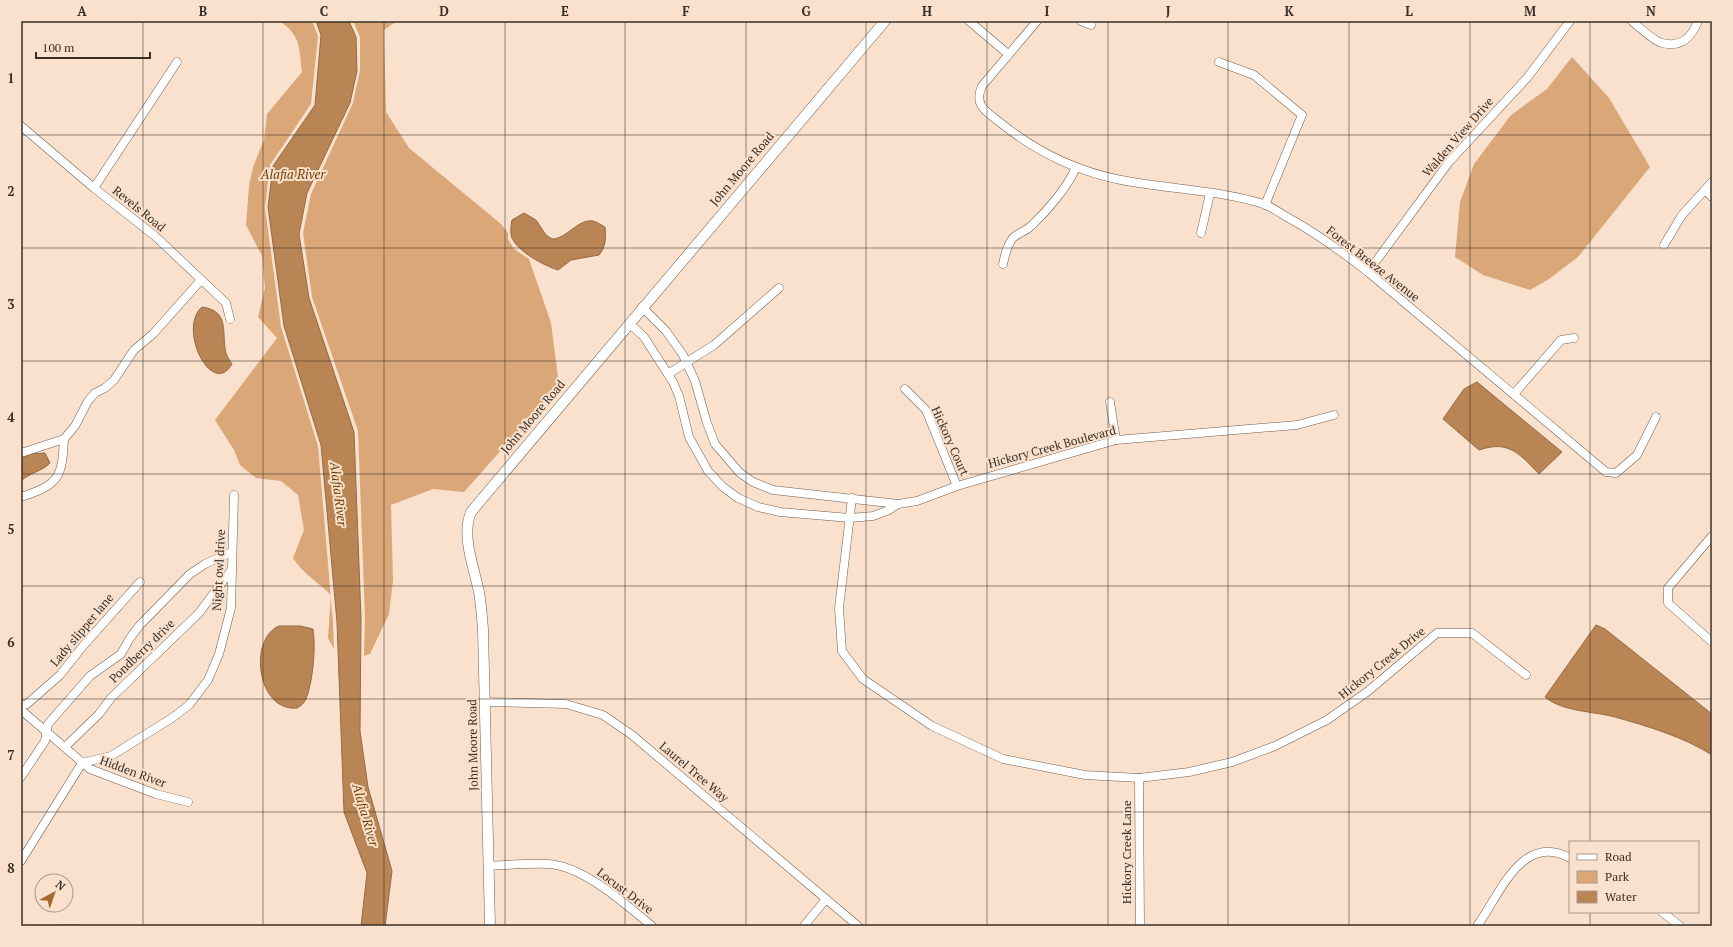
<svg xmlns="http://www.w3.org/2000/svg" width="1733" height="947" font-family="'PT Serif',serif">
<style>
.green{fill:#daa779}
.water{fill:#ba8554;stroke:#936b46}
.lines{fill:none;stroke-linecap:round;stroke-linejoin:round}
.minor-casing{stroke:#725e4d;stroke-width:9}
.tertiary-casing{stroke:#725e4d;stroke-width:11}
.minor{stroke:#fff;stroke-width:8}
.tertiary{stroke:#fff;stroke-width:10}
.grid{fill:none;stroke:#382f27;stroke-width:1;stroke-opacity:0.55}
.labels{text-anchor:middle;stroke-width:4;stroke-linejoin:round;paint-order:stroke}
.street-label{font-size:12px;fill:#382f27;stroke:#f9e1cd}
.water-label{font-size:13px;font-style:italic;fill:#754202;stroke:#f9e1cd}
.neatline{fill:none;stroke:#382f27;stroke-width:1.5}
.grid-label{font-size:13px;text-anchor:middle;font-weight:bold;fill:#382f27}
</style>
<rect width="100%" height="100%" fill="#f9e1cd"/>
<g class="green">
<path d="M279,21h33l6,15 -7,68 -41,61 -5,43 16,119 37,119 15,177 1,26 -6,-11 3,-43c-13,-13 -29,-22 -38,-37l11,-28 -6,-35 -17,-14 -25,-3 -16,-13 -6,-15 -19,-30 62,-82 -19,-21 7,-29 -3,-32 -16,-31 3,-39 4,-19 11,-27 3,-26 35,-42c-3,-24 -1,-37 -23,-51z"/>
<polygon points="353,21 397,21 384,30 386,112 409,148 501,224 508,233 508,239 514,249 529,259 551,323 559,385 464,492 433,489 391,505 393,580 389,614 370,654 364,656 365,618 358,431 312,297 303,233 311,194 353,103 360,70 360,37"/>
<polygon points="1572,57 1609,98 1650,167 1578,257 1549,279 1530,290 1483,275 1455,257 1460,202 1474,164 1511,115 1547,89"/>
<polygon points="76,924 92,926 21,926 21,925"/>
</g>
<g class="water">
<polygon points="316,21 349,21 356,37 357,71 350,103 307,193 299,234 309,298 354,432 361,619 360,731 368,787 392,871 385,926 361,926 367,873 344,812 337,622 321,445 284,326 268,207 273,166 315,105 321,35"/>
<path d="M524,213l12,7 10,15 6,4c15,0 25,-20 41,-18 4,1 8,4 12,6 1,11 1,20 -6,28l-28,5 -13,10c-13,-4 -40,-18 -46,-32 -2,-4 -1,-13 0,-18z"/>
<path d="M202,307c29,4 19,27 24,46 1,4 4,8 6,11 -20,35 -55,-36 -30,-57z"/>
<path d="M1477,382l85,70 -23,22c-20,-21 -31,-34 -60,-24l-36,-31 21,-30z"/>
<path d="M45,453l5,10c-7,8 -21,10 -29,18v-22l9,-5z"/>
<path d="M1596,625l9,4 107,85v41c-28,-18 -65,-29 -97,-38 -22,-6 -52,-5 -70,-20z"/>
<path d="M279,626h21l13,3c3,18 0,52 -7,70 -2,4 -5,7 -9,9 -40,4 -49,-69 -18,-82z"/>
</g>
<g class="lines">
<g class="minor-casing">
<g id="minor">
<polyline points="969,21 1008,54"/>
<path d="M1037,21l-55,65c-9,20 5,26 20,38 35,28 74,47 119,56 47,9 97,10 143,24 7,3 15,8 21,12 30,16 56,35 83,56l238,200 10,1 21,-18 19,-38"/>
<polyline points="1081,21 1091,25"/>
<path d="M1632,21c7,6 22,20 30,22 19,5 30,-6 36,-22"/>
<polyline points="1219,62 1254,75 1302,115 1265,205"/>
<polyline points="21,126 94,188 155,236 226,303 230,319"/>
<polyline points="94,188 177,62"/>
<polyline points="1705,190 1712,197"/>
<polyline points="1201,233 1210,193"/>
<polyline points="1664,245 1682,215 1712,182"/>
<path d="M1003,264c2,-9 4,-19 10,-26 5,-5 13,-7 18,-12 16,-15 37,-39 45,-59"/>
<polyline points="1368,272 1449,162 1527,78 1570,21"/>
<polyline points="642,307 666,331 683,355 695,381 707,423 715,444 740,473 753,482 773,490 898,504"/>
<polyline points="629,323 644,337 673,382 679,396 689,437 708,471 723,487 738,498 758,507 780,512 850,518 873,516 889,510 898,504 917,501 957,486 1116,440 1297,425 1334,415"/>
<polyline points="668,374 714,345 779,288"/>
<polyline points="905,389 926,410 957,486"/>
<polyline points="1514,394 1561,340 1574,338"/>
<polyline points="1110,402 1116,440"/>
<polyline points="21,453 64,439 75,426 88,401 95,393 105,388 114,380 134,350 153,334 201,280"/>
<path d="M21,495l3,1c36,-12 38,-20 40,-57"/>
<polyline points="852,498 839,608 842,651 863,679 932,726 1003,759 1085,775 1139,778 1189,772 1232,762 1275,746 1327,720 1367,692 1437,633 1472,633 1526,675"/>
<polyline points="1712,536 1668,588 1668,603 1712,642"/>
<polyline points="486,702 566,704 603,715 632,735 858,926"/>
<polyline points="21,706 27,704 60,675 83,646 140,582"/>
<polyline points="21,710 90,769 156,794 188,802"/>
<polyline points="65,747 99,714 111,698 199,613 232,569"/>
<polyline points="21,777 45,741 48,724 90,676 121,654 130,638 140,625 190,574 205,564 232,552"/>
<polyline points="1139,778 1140,926"/>
<polyline points="21,861 82,763 111,756 172,718 189,705 208,680 219,654 231,608 234,495"/>
<path d="M489,866c20,-1 40,-3 59,-2 36,2 77,40 104,62"/>
<polyline points="1662,912 1680,926"/>
<polyline points="804,926 826,899"/>
<path d="M1477,926c22,-29 44,-95 93,-68"/>
</g>
</g>
<g class="tertiary-casing">
<path id="tertiary" d="M490,926l-7,-297c-1,-12 -2,-25 -4,-37 -5,-25 -18,-56 -8,-80l414,-491"/>
</g>
<use href="#minor" class="minor"/>
<use href="#tertiary" class="tertiary"/>
</g>
<path class="grid" d="M143,21v905M263,21v905M384,21v905M505,21v905M625,21v905M746,21v905M866,21v905M987,21v905M1108,21v905M1228,21v905M1349,21v905M1470,21v905M1590,21v821M21,135h1691M21,248h1691M21,361h1691M21,474h1691M21,586h1691M21,699h1691M21,812h1691M1590,912v14"/>
<g class="labels">
<g class="street-label">
<text transform="translate(1458 137) rotate(-49)" y="4">Walden View Drive</text>
<text transform="translate(742 169) rotate(-50)" y="4">John Moore Road</text>
<text transform="translate(139 209) rotate(39)" y="4">Revels Road</text>
<text transform="translate(1373 264) rotate(38)" y="4">Forest Breeze Avenue</text>
<text transform="translate(533 417) rotate(-50)" y="4">John Moore Road</text>
<text transform="translate(950 441) rotate(66)" y="4">Hickory Court</text>
<text transform="translate(1052 447) rotate(-15)" y="4">Hickory Creek Boulevard</text>
<text transform="translate(219 570) rotate(-87)" y="4">Night owl drive</text>
<text transform="translate(82 630) rotate(-50)" y="4">Lady slipper lane</text>
<text transform="translate(142 651) rotate(-44)" y="4">Pondberry drive</text>
<text transform="translate(1382 663) rotate(-39)" y="4">Hickory Creek Drive</text>
<text transform="translate(473 745) rotate(-91)" y="4">John Moore Road</text>
<text transform="translate(133 772) rotate(20)" y="4">Hidden River</text>
<text transform="translate(694 772) rotate(40)" y="4">Laurel Tree Way</text>
<text transform="translate(1127 852) rotate(-90)" y="4">Hickory Creek Lane</text>
<text transform="translate(625 891) rotate(37)" y="4">Locust Drive</text>
</g>
<g class="water-label">
<text x="293" y="179">Alafia River</text>
<text transform="translate(339 494) rotate(83)" y="5">Alafia River</text>
<text transform="translate(366 815) rotate(74)" y="5">Alafia River</text>
</g>
</g>
<rect width="1733" height="947" fill="none" stroke="#f9e1cd" stroke-width="44"/>
<rect x="1569" y="841" width="130" height="72" fill="#f9e1cd" stroke="#ac9a8b"/>
<rect x="1577" y="854" width="20" height="6" fill="#ffffff" stroke="#ac9a8b"/>
<text x="1605" y="861" font-size="12" fill="#382f27">Road</text>
<rect x="1577" y="871" width="20" height="12" fill="#daa779" stroke="#ac9a8b"/>
<text x="1605" y="881" font-size="12" fill="#382f27">Park</text>
<rect x="1577" y="891" width="20" height="12" fill="#ba8554" stroke="#ac9a8b"/>
<text x="1605" y="901" font-size="12" fill="#382f27">Water</text>
<g transform="translate(54 893) rotate(40)"><circle r="19" fill="#f9e1cd" stroke="#ac9a8b"/>
<path d="M0-3L7 15L0 10L-7 15Z" fill="#a86b2e"/>
<text y="-6" font-size="11" font-weight="bold" text-anchor="middle" fill="#382f27">N</text>
</g>
<path d="M36 52v6h114v-6" fill="none" stroke="#382f27" stroke-width="2"/>
<text x="42" y="52" font-size="12" fill="#382f27" stroke="#f9e1cd" stroke-width="3" paint-order="stroke">100 m</text>
<rect x="22" y="22" width="1689" height="903" class="neatline"/>
<g class="grid-label">
<text x="82" y="16">A</text>
<text x="203" y="16">B</text>
<text x="324" y="16">C</text>
<text x="444" y="16">D</text>
<text x="565" y="16">E</text>
<text x="686" y="16">F</text>
<text x="806" y="16">G</text>
<text x="927" y="16">H</text>
<text x="1047" y="16">I</text>
<text x="1168" y="16">J</text>
<text x="1289" y="16">K</text>
<text x="1409" y="16">L</text>
<text x="1530" y="16">M</text>
<text x="1651" y="16">N</text>
<text x="11" y="83">1</text>
<text x="11" y="196">2</text>
<text x="11" y="309">3</text>
<text x="11" y="422">4</text>
<text x="11" y="534">5</text>
<text x="11" y="647">6</text>
<text x="11" y="760">7</text>
<text x="11" y="873">8</text>
</g>
</svg>
